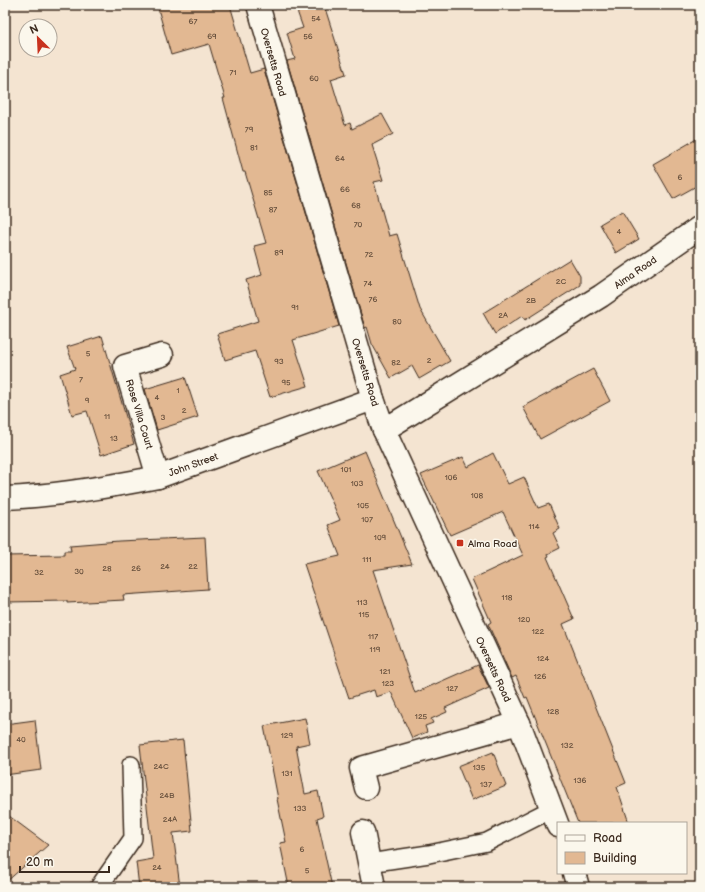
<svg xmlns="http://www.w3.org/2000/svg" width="705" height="892" font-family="'Balsamiq Sans',sans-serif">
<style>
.building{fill:#e2b892;stroke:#3b2a1e}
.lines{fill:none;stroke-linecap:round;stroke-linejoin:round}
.service-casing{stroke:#3b2a1e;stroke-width:20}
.minor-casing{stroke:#3b2a1e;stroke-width:25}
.service{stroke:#fbf7ec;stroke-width:17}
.minor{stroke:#fbf7ec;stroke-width:22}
.poi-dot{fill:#c8321e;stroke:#fbf7ec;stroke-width:1.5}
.labels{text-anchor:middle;stroke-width:3;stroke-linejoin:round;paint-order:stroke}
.number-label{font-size:8px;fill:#654e3b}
.street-label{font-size:10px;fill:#3b2a1e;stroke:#fbf7ec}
.poi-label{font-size:10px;fill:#3b2a1e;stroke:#fbf7ec;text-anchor:start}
</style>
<rect width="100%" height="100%" fill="#f4e4d1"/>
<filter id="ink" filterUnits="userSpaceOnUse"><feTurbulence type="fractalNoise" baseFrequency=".025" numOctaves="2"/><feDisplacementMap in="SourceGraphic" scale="8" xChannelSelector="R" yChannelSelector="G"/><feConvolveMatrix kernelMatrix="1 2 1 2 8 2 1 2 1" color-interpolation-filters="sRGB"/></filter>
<g filter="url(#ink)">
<g class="building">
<polygon points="157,5 230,5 250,73 264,69 339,326 293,340 308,386 270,397 255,351 225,360 217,334 258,321 246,280 262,275 254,246 266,243 245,172 243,172 223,98 225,98 209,44 171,55"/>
<polygon points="315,5 324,5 346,74 331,79 345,125 350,123 352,129 382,114 393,134 372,145 383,180 374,182 389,236 397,234 420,309 450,361 419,379 412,366 391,378 372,344 367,327 365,328 287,61 295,59 287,33 303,28 297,11"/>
<polygon points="700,137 700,184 673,199 653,164"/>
<polygon points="622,211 639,239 616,253 600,224"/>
<polygon points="570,259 580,276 580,285 525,320 522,316 495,334 483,313"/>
<polygon points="102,336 134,444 101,455 87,411 72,415 60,374 75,369 67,347"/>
<polygon points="593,369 610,401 540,439 523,407"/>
<polygon points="185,377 198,417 157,430 145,389"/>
<polygon points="365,451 412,564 373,570 415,693 478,665 489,688 445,708 447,712 431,719 433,723 425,726 427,732 412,738 391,692 376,697 374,690 349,698 304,564 340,556 328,525 340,520 318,471"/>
<polygon points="493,453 508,484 524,477 538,508 549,504 560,529 553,533 560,548 548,554 549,556 547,557 574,619 563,624 626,783 617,787 629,823 578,823 527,697 525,698 516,676 512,678 488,624 491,622 472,579 523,555 503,512 450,535 421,475 463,457 468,467"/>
<polygon points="205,537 208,589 123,595 124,600 67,603 67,601 6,602 5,556 64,555 64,551 71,551 70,545 119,541"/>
<polygon points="305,718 310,743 296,746 305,794 318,791 323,816 317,818 332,887 289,887 280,843 286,842 277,799 278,799 264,726"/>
<polygon points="35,720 41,770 5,775 5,724"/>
<polygon points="183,740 192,831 173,833 180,887 139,887 136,862 153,859 140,745"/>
<polygon points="493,752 506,786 472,800 458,766"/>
<polygon points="5,813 48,845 5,883"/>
</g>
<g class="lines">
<g class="service-casing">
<g id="service">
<polyline points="369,863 429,854 487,842 552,809"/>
<polyline points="99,887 133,838 131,765"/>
</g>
</g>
<g class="minor-casing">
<g id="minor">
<polyline points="258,5 373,399 384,430 519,723 558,826"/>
<polyline points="384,430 601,296 700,227"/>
<polyline points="158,477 125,366 162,355"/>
<path d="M5,498c51,-2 103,-11 153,-21l215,-78"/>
<polyline points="366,788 361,768 519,723"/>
<polyline points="363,832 374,887"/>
<polyline points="574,873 578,887"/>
</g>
</g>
<use href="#service" class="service"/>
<use href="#minor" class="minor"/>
</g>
</g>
<rect class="poi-dot" x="456" y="539" width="8" height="8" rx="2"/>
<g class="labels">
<g class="number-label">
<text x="316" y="21">54</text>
<text x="193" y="24">67</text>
<text x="212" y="39">69</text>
<text x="308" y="39">56</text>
<text x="233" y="75">71</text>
<text x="314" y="81">60</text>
<text x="249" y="132">79</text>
<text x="254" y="150">81</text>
<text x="340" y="161">64</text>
<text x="680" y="180">6</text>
<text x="345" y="192">66</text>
<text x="268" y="195">85</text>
<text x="356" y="208">68</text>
<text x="273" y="212">87</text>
<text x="358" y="227">70</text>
<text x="619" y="234">4</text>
<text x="279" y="255">89</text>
<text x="369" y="257">72</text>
<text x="561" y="284">2C</text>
<text x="368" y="286">74</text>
<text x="373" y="302">76</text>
<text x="531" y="303">2B</text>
<text x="295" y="310">91</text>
<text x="503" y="318">2A</text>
<text x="397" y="324">80</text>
<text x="88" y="356">5</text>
<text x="429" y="363">2</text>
<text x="279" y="364">93</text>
<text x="396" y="365">82</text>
<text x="81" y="382">7</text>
<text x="286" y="385">95</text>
<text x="178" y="393">1</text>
<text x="157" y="400">4</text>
<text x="87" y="403">9</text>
<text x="184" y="413">2</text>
<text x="107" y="419">11</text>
<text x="163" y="420">3</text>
<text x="114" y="441">13</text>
<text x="346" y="472">101</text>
<text x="451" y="480">106</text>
<text x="357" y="486">103</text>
<text x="477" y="498">108</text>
<text x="363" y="508">105</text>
<text x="367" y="522">107</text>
<text x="534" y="529">114</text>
<text x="380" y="540">109</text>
<text x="367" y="562">111</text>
<text x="165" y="569">24</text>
<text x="193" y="569">22</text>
<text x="107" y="571">28</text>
<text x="136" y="571">26</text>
<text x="79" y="574">30</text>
<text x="39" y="575">32</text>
<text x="507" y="600">118</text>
<text x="362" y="605">113</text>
<text x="364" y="617">115</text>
<text x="524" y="622">120</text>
<text x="538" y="634">122</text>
<text x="373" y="639">117</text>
<text x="375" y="652">119</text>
<text x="543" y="661">124</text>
<text x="385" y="674">121</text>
<text x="540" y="679">126</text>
<text x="388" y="686">123</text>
<text x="452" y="691">127</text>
<text x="553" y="714">128</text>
<text x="421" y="719">125</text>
<text x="287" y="738">129</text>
<text x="21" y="742">40</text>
<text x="567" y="748">132</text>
<text x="161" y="769">24C</text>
<text x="479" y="770">135</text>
<text x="287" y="776">131</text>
<text x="580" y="783">136</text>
<text x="486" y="787">137</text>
<text x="167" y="798">24B</text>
<text x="300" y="811">133</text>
<text x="170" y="822">24A</text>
<text x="302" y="852">6</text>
<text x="157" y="870">24</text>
<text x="307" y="873">5</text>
</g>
<g class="street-label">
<text transform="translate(274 62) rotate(74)" y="4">Oversetts Road</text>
<text transform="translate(635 272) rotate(-35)" y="4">Alma Road</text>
<text transform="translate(366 372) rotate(73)" y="4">Oversetts Road</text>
<text transform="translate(140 414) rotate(73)" y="4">Rose Villa Court</text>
<text transform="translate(193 464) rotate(-20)" y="4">John Street</text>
<text transform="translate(494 669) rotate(65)" y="4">Oversetts Road</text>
</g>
<g class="poi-label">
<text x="468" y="547">Alma Road</text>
</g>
</g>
<rect width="705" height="892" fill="none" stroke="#fbf7ec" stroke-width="20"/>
<rect x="10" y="10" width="685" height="872" fill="none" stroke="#3b2a1e" stroke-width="1.5" filter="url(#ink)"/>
<rect x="557" y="822" width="130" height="52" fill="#fbf7ec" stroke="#aea59a"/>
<rect x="565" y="835" width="20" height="6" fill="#fbf7ec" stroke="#aea59a"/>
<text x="593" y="842" font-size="12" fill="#3b2a1e">Road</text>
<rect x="565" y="852" width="20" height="12" fill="#e2b892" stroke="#aea59a"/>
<text x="593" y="862" font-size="12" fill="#3b2a1e">Building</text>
<g transform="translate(38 38) rotate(336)"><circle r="19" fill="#fbf7ec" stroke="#aea59a"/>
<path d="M0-3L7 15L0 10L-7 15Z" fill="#c8321e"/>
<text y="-6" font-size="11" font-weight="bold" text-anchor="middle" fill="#3b2a1e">N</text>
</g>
<path d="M20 866v6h89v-6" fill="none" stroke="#3b2a1e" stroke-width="2"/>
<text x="26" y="866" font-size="12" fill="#3b2a1e" stroke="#fbf7ec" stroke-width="3" paint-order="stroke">20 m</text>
</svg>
